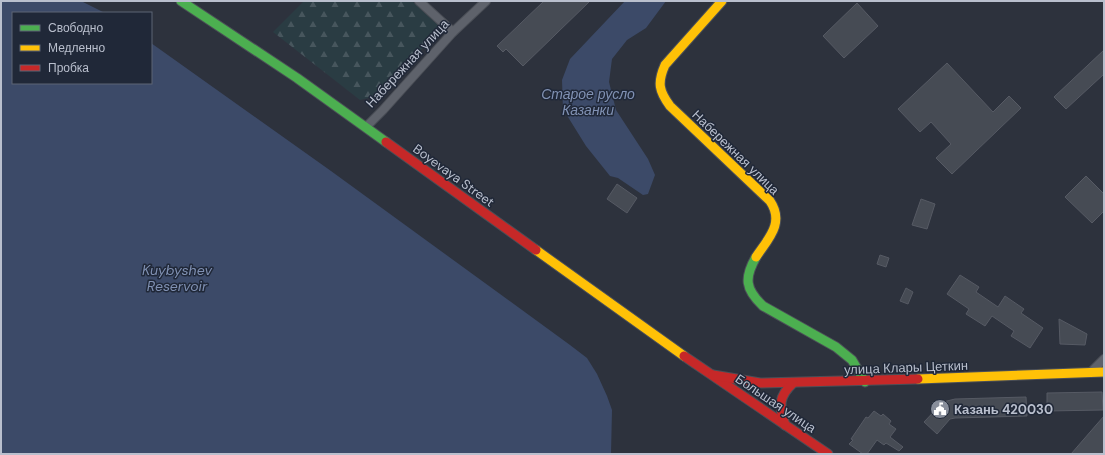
<svg xmlns="http://www.w3.org/2000/svg" width="1105" height="455" font-family="'DM Sans',sans-serif">
<style>
.forest{fill:url(#forest-firs)}
.water{fill:#3c4a68}
.building{fill:#464b54;stroke:#565a64}
.lines{fill:none;stroke-linecap:round;stroke-linejoin:round}
.street-casing{stroke:#4b4f57;stroke-width:10}
.fast-casing{stroke:#4b4f57;stroke-width:11}
.slow-casing{stroke:#4b4f57;stroke-width:11}
.jam-casing{stroke:#4b4f57;stroke-width:11}
.street{stroke:#5e626b;stroke-width:8}
.fast{stroke:#4caf50;stroke-width:9}
.slow{stroke:#ffc107;stroke-width:9}
.jam{stroke:#c62828;stroke-width:9}
.labels{text-anchor:middle;stroke-width:3;stroke-linejoin:round;paint-order:stroke}
.street-label{font-size:13px;fill:#b9bfcd;stroke:#202838}
.poi-label{font-size:13px;font-weight:bold;fill:#b9bfcd;stroke:#202838;text-anchor:start}
.water-label{font-size:14px;font-style:italic;fill:#8091b3;stroke:#202838}
</style>
<defs>
<pattern id="forest-firs" width="22" height="20" patternUnits="userSpaceOnUse"><rect width="22" height="20" fill="#2a3c43"/><path d="M5 1l3.5 6h-7zM16 11l3.5 6h-7z" fill="#47565d"/></pattern>
</defs>
<rect width="100%" height="100%" fill="#2d323d"/>
<polygon class="forest" points="304,1 412,1 442,29 373,97 360,100 273,32"/>
<g class="water">
<polygon points="1,1 81,1 105,13 13,13 13,83 151,83 151,43 331,171 570,345 587,358 597,374 607,396 612,410 611,454 1,454"/>
<polygon points="625,1 666,1 646,28 627,40 612,59 609,82 616,110 648,159 655,175 648,194 643,195 618,178 610,176 586,146 563,109 562,80 570,59"/>
</g>
<g class="building">
<polygon points="544,1 590,1 523,66 506,49 503,52 497,46"/>
<polygon points="857,3 878,26 844,58 823,36"/>
<polygon points="1104,50 1104,74 1066,109 1054,97"/>
<polygon points="947,63 993,112 1009,96 1021,108 952,174 936,158 951,144 931,122 920,132 898,109"/>
<polygon points="1086,176 1104,194 1104,211 1092,223 1065,197"/>
<polygon points="617,184 637,198 627,213 607,199"/>
<polygon points="921,199 935,204 927,229 912,225"/>
<polygon points="880,255 889,258 886,267 877,264"/>
<polygon points="960,275 979,287 976,292 998,307 1005,296 1024,309 1021,313 1043,328 1030,348 1011,336 1014,331 992,316 985,326 966,314 969,309 947,294"/>
<polygon points="906,288 913,292 908,304 900,301"/>
<polygon points="1059,319 1087,334 1085,345 1060,344"/>
<polygon points="1102,392 1103,410 1047,411 1047,393"/>
<polygon points="1026,397 1027,416 955,418 950,419 937,434 924,422 943,402 955,399"/>
<polygon points="874,411 881,416 883,414 891,421 889,424 896,429 890,437 903,447 899,451 886,443 884,445 877,440 867,454 863,454 849,444 853,440 851,439 866,417 868,418"/>
<polygon points="1104,416 1104,454 1071,454 1097,424"/>
</g>
<g class="lines">
<g class="street-casing">
<g id="street">
<polyline points="419,1 453,32"/>
<polyline points="366,127 383,110 453,32 486,1"/>
<polyline points="1091,372 1104,359"/>
</g>
</g>
<g class="fast-casing">
<g id="fast">
<polyline points="181,1 297,78 386,142"/>
<path d="M756,257c-12,21 -11,32 7,49l73,41 16,13 13,22"/>
</g>
</g>
<g class="slow-casing">
<g id="slow">
<path d="M722,1l-57,64c-8,18 -6,26 5,41l100,95c15,22 -2,38 -14,56"/>
<polyline points="536,250 684,356"/>
<polyline points="918,379 1104,372"/>
</g>
</g>
<g class="jam-casing">
<g id="jam">
<polyline points="386,142 536,250"/>
<polyline points="684,356 828,454"/>
<polyline points="713,375 760,383 918,379"/>
<path d="M785,425c-6,-19 -7,-28 8,-42"/>
</g>
</g>
<use href="#street" class="street"/>
<use href="#fast" class="fast"/>
<use href="#slow" class="slow"/>
<use href="#jam" class="jam"/>
</g>
<defs>
<g id="civic-disc" transform="scale(1)"><circle r="9.5" fill="#888e9b" stroke="#202838"/><path d="M-.6-6.5H3V-4.5H.6V-3L4-1V1h2V6H-6V1h2V-1L-.6-3ZM-1.2 2.5V6h2.4V2.5Z" fill="#fff"/></g>
</defs>
<g fill-rule="evenodd">
<use href="#civic-disc" x="940" y="409"/>
</g>
<g class="labels">
<g class="street-label">
<text transform="translate(407 63) rotate(-47)" y="5">Набережная улица</text>
<text transform="translate(736 152) rotate(44)" y="5">Набережная улица</text>
<text transform="translate(454 175) rotate(36)" y="5">Boyevaya Street</text>
<text transform="translate(906 367) rotate(-2)" y="5">улица Клары Цеткин</text>
<text transform="translate(776 403) rotate(34)" y="5">Большая улица</text>
</g>
<g class="poi-label">
<text x="954" y="414">Казань 420030</text>
</g>
<g class="water-label">
<text x="588" y="99">Старое русло<tspan x="588" dy="16">Казанки</tspan></text>
<text x="177" y="275">Kuybyshev<tspan x="177" dy="16">Reservoir</tspan></text>
</g>
</g>
<rect width="1105" height="455" fill="none" stroke="#b9bfcd" stroke-width="4"/>
<rect x="12" y="12" width="140" height="72" fill="#202838" stroke="#5d6474"/>
<rect x="20" y="25" width="20" height="6" fill="#4caf50" stroke="#5d6474"/>
<text x="48" y="32" font-size="12" fill="#b9bfcd">Свободно</text>
<rect x="20" y="45" width="20" height="6" fill="#ffc107" stroke="#5d6474"/>
<text x="48" y="52" font-size="12" fill="#b9bfcd">Медленно</text>
<rect x="20" y="65" width="20" height="6" fill="#c62828" stroke="#5d6474"/>
<text x="48" y="72" font-size="12" fill="#b9bfcd">Пробка</text>
</svg>
